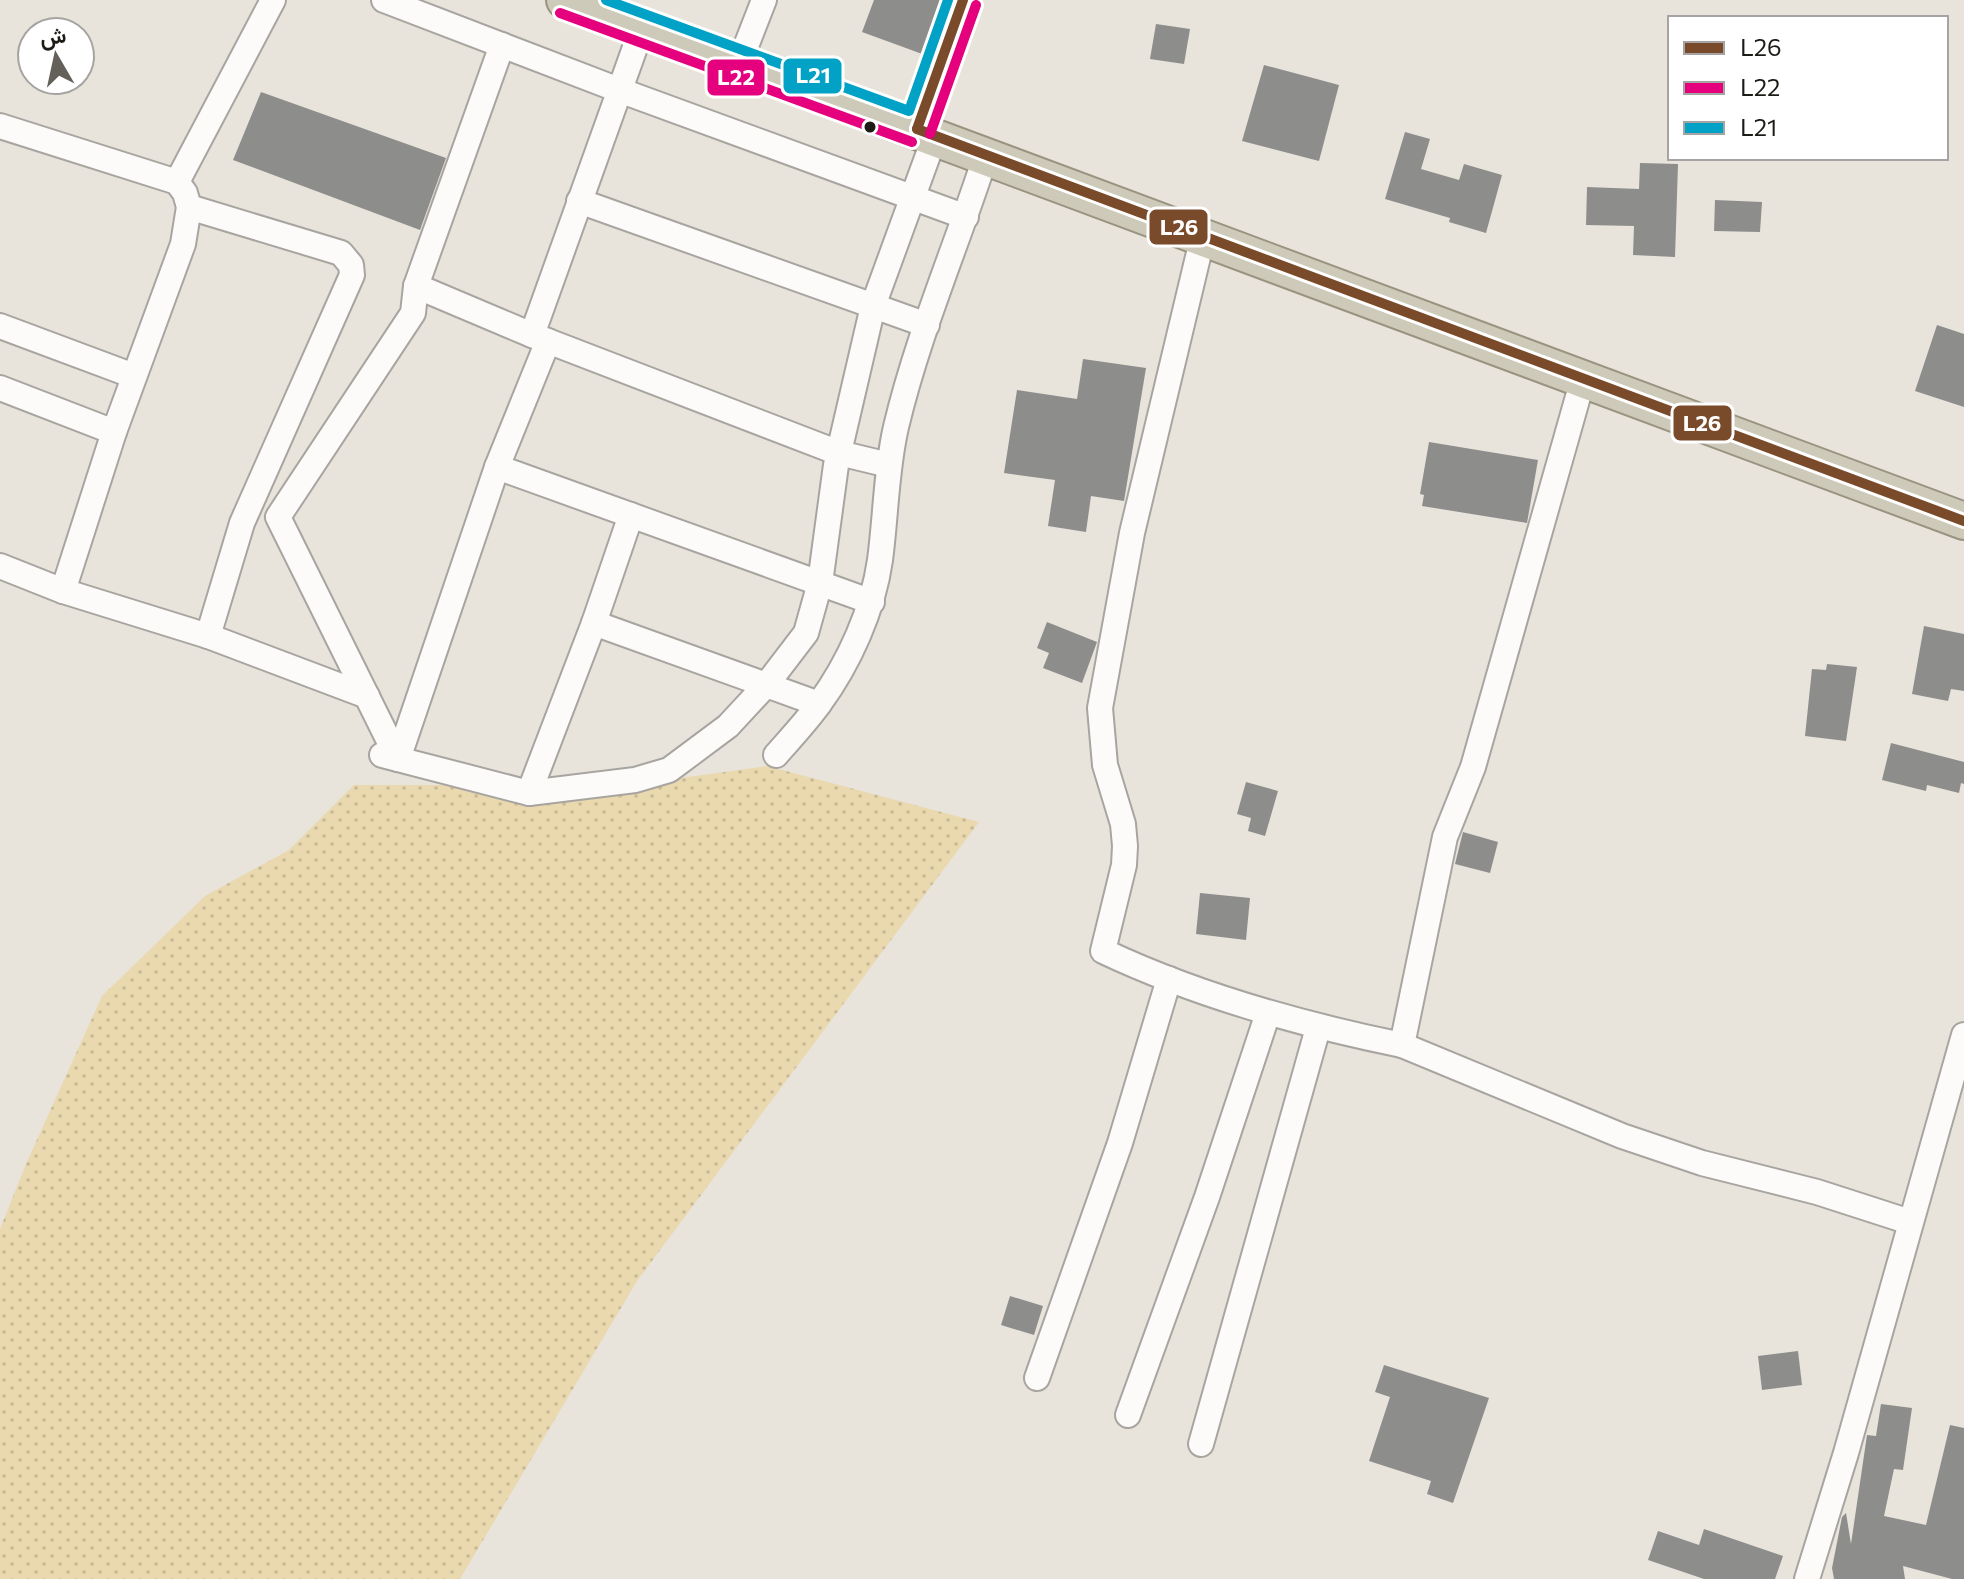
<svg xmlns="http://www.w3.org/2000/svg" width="1964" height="1579" font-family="Commissioner,Vazirmatn,sans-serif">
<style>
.grass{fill:url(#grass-dots)}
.building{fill:#8d8d8b}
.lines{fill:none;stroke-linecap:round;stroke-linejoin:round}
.minor-casing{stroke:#a8a5a0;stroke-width:28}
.highway-casing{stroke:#9a9380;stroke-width:40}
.minor{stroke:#fcfbfa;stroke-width:24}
.highway{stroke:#cecaba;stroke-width:36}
.bus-1-casing{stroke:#fff;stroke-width:16}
.bus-2-casing{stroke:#fff;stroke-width:16}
.bus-3-casing{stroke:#fff;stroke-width:16}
.bus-1{stroke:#7a4b2a;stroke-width:10}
.bus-2{stroke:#e5007d;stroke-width:10}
.bus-3{stroke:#01a2c5;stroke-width:10}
.bus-dot{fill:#1d1b16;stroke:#fff;stroke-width:3}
.line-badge{stroke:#fff;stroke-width:3}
.badge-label{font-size:22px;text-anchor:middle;font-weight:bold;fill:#fff}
</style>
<defs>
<pattern id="grass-dots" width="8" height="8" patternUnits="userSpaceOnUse" patternTransform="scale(2)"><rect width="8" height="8" fill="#ead9af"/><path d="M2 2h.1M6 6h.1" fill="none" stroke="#c8ba96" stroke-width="1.8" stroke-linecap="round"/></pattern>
</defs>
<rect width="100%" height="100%" fill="#e8e4dc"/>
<polygon class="grass" points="767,766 979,822 637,1281 460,1579 0,1579 0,1229 26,1164 102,996 205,896 289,850 354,785 630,785"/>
<g class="building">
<polygon points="874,0 946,0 925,55 862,32"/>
<polygon points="1156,24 1190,29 1184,64 1150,59"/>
<polygon points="1264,65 1339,85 1319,161 1242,141"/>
<polygon points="261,92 446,158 420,230 233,160"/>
<polygon points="1405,132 1430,139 1421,169 1459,180 1464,164 1502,175 1486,233 1449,222 1450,218 1385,199"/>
<polygon points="1640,163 1678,164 1675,257 1633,255 1634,226 1586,225 1587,187 1639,189"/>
<polygon points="1715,200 1762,202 1760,232 1714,231"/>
<polygon points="1937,325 1964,334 1964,407 1915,391"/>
<polygon points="1083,359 1146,368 1124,501 1091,496 1086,532 1048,526 1055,480 1004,473 1017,390 1077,399"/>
<polygon points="1429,442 1538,460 1527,523 1422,506 1424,495 1420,494"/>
<polygon points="1047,622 1097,642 1082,683 1043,668 1049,653 1037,648"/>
<polygon points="1924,626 1964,634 1964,691 1951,689 1948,701 1912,694"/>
<polygon points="1827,664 1857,667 1846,741 1805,736 1812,669 1826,670"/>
<polygon points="1891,743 1964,762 1964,784 1961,783 1959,793 1927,785 1926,791 1882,780"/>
<polygon points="1246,782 1278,791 1265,836 1248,831 1251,818 1237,814"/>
<polygon points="1463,832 1498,842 1490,873 1455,864"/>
<polygon points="1200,893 1250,898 1246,940 1196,934"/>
<polygon points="1010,1296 1043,1306 1034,1335 1001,1325"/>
<polygon points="1798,1351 1802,1385 1762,1390 1758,1356"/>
<polygon points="1384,1365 1489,1398 1453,1503 1427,1494 1431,1481 1369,1461 1390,1397 1375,1392"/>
<polygon points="1881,1404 1912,1408 1903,1470 1894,1469 1884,1516 1926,1525 1950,1425 1964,1428 1964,1579 1952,1579 1903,1566 1905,1579 1834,1579 1832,1568 1842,1517 1846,1513 1851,1544 1867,1435 1876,1436"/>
<polygon points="1704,1529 1783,1556 1775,1579 1704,1579 1648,1560 1658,1531 1699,1545"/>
</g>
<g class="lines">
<g class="minor-casing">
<g id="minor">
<polyline points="384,0 619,90 966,217"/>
<polyline points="739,64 764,0"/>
<polyline points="0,126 177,182 185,193 189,207 183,244 114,432 63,591 0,566"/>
<polyline points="917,129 963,0"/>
<polyline points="177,182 273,0"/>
<polyline points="579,201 927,325"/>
<polyline points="189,207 341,253 351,265 352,275 242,523 208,636"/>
<path d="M1203,236l-71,297 -32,175 5,57 18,59 2,22 -1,19 -21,86c95,45 196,73 299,94"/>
<polyline points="416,286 532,335 839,453 889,465"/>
<polyline points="0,326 134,376"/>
<polyline points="532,335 642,28"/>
<polyline points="1583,379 1473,767 1445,837 1402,1045 1622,1136 1702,1163 1817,1192 1910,1222"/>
<polyline points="0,388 114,432"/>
<polyline points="497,467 872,602"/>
<polyline points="63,591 208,636 367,696"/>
<polyline points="594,623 819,704"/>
<polyline points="382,755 529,793 635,780 669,770 728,726 767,684 806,633 820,583 836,465 873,306 935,136"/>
<path d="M776,755c14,-16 30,-33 43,-51 30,-41 54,-94 61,-144 6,-45 6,-90 16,-133 22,-93 61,-182 90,-272"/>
<polyline points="398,759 278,517 413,313 416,286 502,45"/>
<polyline points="398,759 497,467 548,341"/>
<polyline points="529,793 594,623 631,515"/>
<polyline points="1037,1378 1120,1143 1169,979"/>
<polyline points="1128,1415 1207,1197 1268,1013"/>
<polyline points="1201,1444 1318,1028"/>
<polyline points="1807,1579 1846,1453 1964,1035"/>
</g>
</g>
<g class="highway-casing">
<polyline id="highway" points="565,0 1964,521"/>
</g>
<use href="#minor" class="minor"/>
<use href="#highway" class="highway"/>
<g class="bus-1-casing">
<g id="bus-1">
<polyline points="917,129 1964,521"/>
<polyline points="917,129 963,0"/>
</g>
</g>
<g class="bus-2-casing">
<g id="bus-2">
<polyline points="560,13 912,142"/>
<polyline points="930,134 976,5"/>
</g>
</g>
<g class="bus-3-casing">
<polyline id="bus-3" points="606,0 909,111 948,0"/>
</g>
<use href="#bus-1" class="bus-1"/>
<use href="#bus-2" class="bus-2"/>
<use href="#bus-3" class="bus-3"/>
</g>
<circle class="bus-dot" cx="870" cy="127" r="7"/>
<g class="line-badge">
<rect x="782" y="57" width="61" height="38" rx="8" fill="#01a2c5"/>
<rect x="706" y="58" width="60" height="39" rx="8" fill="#e5007d"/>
<rect x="1148" y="208" width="61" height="38" rx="8" fill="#7a4b2a"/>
<rect x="1672" y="404" width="61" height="38" rx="8" fill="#7a4b2a"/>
</g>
<g class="badge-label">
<text x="813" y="83">L21</text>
<text x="736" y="85">L22</text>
<text x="1179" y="235">L26</text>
<text x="1702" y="431">L26</text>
</g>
<rect x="1668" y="16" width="280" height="144" fill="#ffffff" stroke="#a5a4a2" stroke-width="2"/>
<rect x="1684" y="42" width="40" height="12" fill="#7a4b2a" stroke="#a5a4a2" stroke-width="2"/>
<text x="1740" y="56" font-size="24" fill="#1d1b16">L26</text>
<rect x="1684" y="82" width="40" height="12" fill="#e5007d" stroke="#a5a4a2" stroke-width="2"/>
<text x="1740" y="96" font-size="24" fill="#1d1b16">L22</text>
<rect x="1684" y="122" width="40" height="12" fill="#01a2c5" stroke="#a5a4a2" stroke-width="2"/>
<text x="1740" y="136" font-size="24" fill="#1d1b16">L21</text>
<g transform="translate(56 56) rotate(351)"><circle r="38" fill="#ffffff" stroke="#a5a4a2" stroke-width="2"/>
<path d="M0-6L14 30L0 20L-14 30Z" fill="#64615b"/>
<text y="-12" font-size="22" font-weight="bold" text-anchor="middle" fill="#1d1b16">ش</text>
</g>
</svg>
